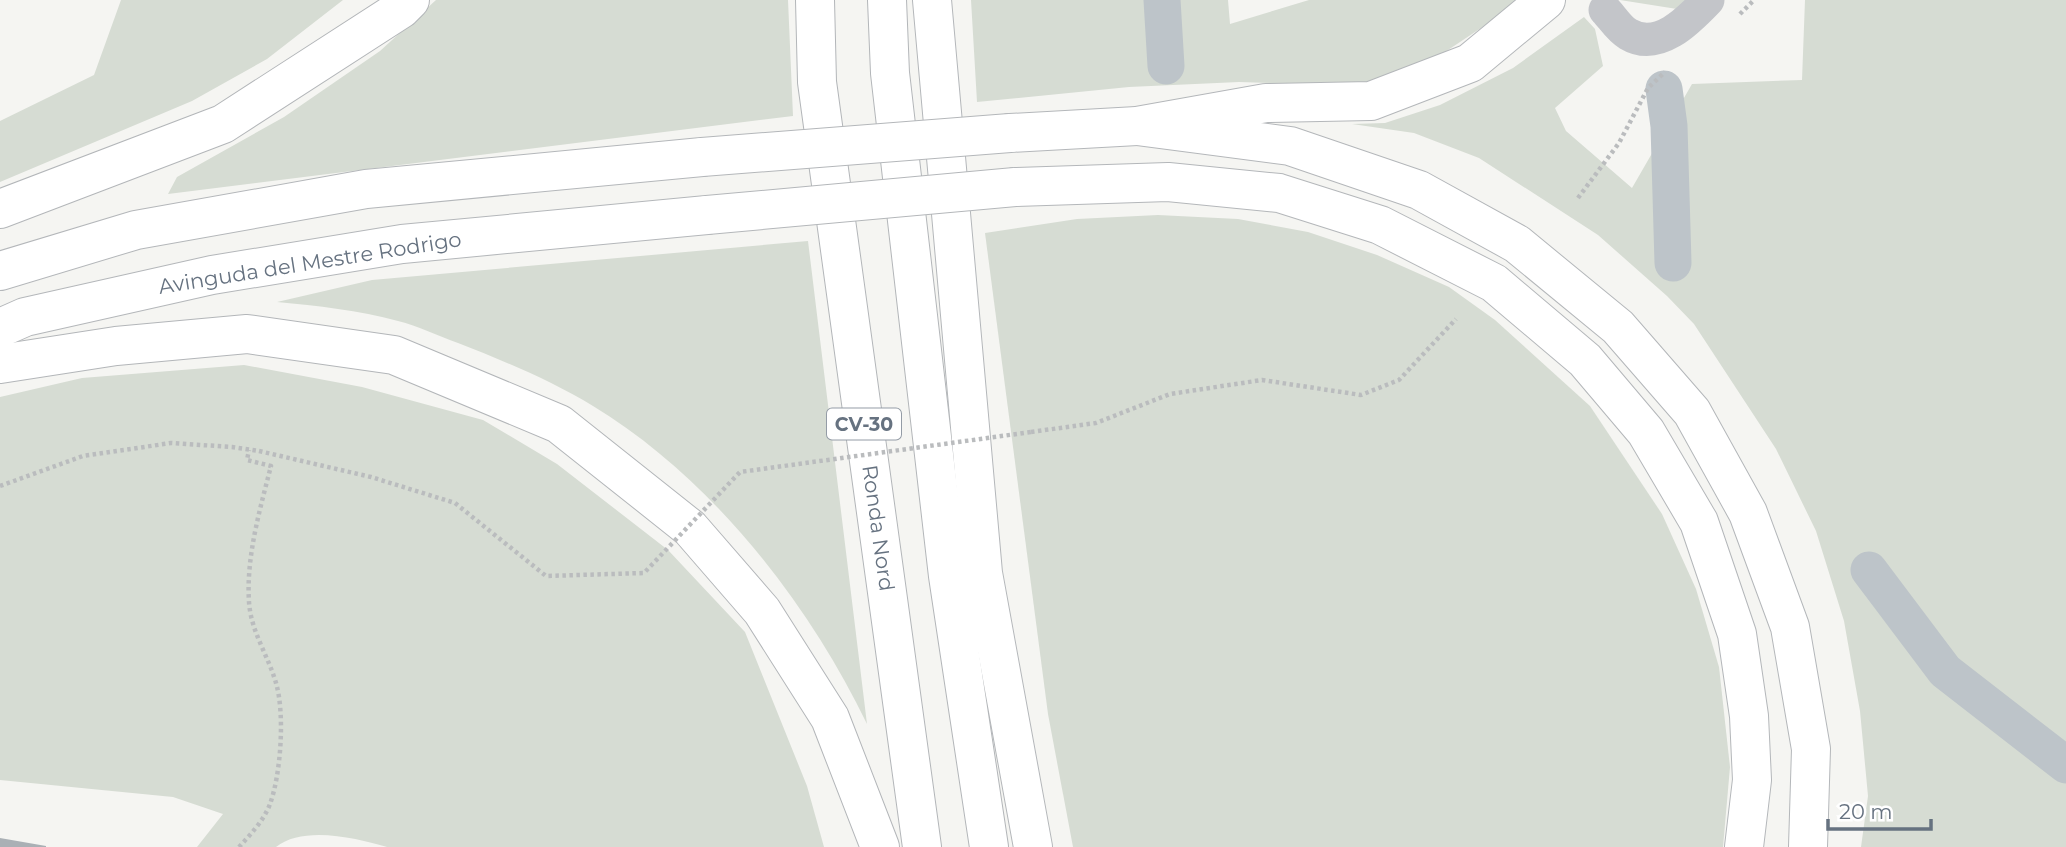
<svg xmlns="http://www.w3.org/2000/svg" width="2066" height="847" font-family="Montserrat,sans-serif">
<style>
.green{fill:#d6dcd3}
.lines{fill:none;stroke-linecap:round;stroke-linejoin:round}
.canal{stroke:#bdc4c9;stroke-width:37}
.building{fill:#aab0b5}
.primary-casing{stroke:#b4b7ba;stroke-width:40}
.highway-casing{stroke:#b3b6b9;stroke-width:40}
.path{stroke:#babcbe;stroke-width:4.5;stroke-dasharray:3.5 3.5;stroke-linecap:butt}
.street{stroke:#c3c5c9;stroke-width:33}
.primary{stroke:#fff;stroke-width:38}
.highway{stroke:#fff;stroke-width:38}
.primary-bridge-casing{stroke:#b4b7ba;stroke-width:40;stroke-linecap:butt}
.path-bridge{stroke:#babcbe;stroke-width:4.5;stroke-dasharray:3.5 3.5;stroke-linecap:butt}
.primary-bridge{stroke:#fff;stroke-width:38}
.labels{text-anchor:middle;stroke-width:7;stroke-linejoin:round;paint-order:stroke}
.shield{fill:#fff;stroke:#949ca6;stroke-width:2}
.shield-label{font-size:19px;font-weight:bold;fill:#667280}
.street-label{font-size:21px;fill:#667280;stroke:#fff}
</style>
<rect width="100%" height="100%" fill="#f5f5f2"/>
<g class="green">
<polygon points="121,0 343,0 267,59 192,101 0,182 0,121 94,75"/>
<polygon points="436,0 788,0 793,116 168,194 177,177 284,117 380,51"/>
<polygon points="971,0 1228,0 1230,24 1309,0 1523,0 1445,52 1399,77 1350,87 1308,88 1270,83 1239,82 1129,87 977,102"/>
<polygon points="1620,0 1686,0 1677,9"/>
<polygon points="1805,0 2066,0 2066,847 1861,847 1868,796 1860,711 1844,621 1816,531 1776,449 1694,324 1667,296 1598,235 1479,158 1414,133 1352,124 1385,123 1440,105 1513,68 1584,17 1595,29 1603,66 1555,108 1566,131 1632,188 1692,84 1802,80"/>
<polygon points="1158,215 1238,219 1308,232 1377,255 1449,287 1495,320 1590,406 1662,514 1696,589 1719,667 1730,767 1723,847 1073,847 1048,714 985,233 1077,219"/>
<path d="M808,241l59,483c-59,-123 -157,-247 -274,-318 -43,-26 -89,-45 -135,-63 -20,-7 -40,-17 -60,-22 -39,-11 -81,-15 -121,-19l95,-22z"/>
<path d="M244,365l118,22 121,33 74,44 111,86 77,82 62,154 17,61h-437c-30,-9 -84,-22 -111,0h-79l26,-33 -50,-17 -173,-17v-383l82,-19z"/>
</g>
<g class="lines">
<g class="canal">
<polyline points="1162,0 1166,66"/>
<polyline points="1664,89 1669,126 1673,263"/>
<polyline points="1869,570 1945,671 2066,765"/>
</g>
</g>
<polygon class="building" points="0,838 46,846 46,847 0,847"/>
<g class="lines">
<g class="primary-casing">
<g id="primary">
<polyline points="932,0 983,573 1033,847"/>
<polyline points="1137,126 1290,146 1419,190 1517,244 1618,327 1692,412 1748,513 1790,627 1811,749 1808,847"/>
<polyline points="1010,133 1137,126 1266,103 1371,101 1470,63 1546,0"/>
<polyline points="1015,187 1168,182 1279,193 1380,225 1494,283 1585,360 1646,432 1699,522 1737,634 1749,716 1752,780 1744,847"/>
<polyline points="0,271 136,230 366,189 702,157"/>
<polyline points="0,328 25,317 212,275 402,244 707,215"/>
</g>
</g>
<g class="highway-casing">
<g id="highway">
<polyline points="815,0 817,82 922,847"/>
<polyline points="887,0 890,73 948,576 989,847"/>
<polyline points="0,209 223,124 401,9 410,0"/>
<polyline points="0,364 116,346 247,334 394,355 559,424 690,528 762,611 830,718 880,847"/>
</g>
</g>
<g class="path">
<polyline points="1740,14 1754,0"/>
<polyline points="1578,198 1619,143 1648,88 1665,72"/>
<polyline points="1031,432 1096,423 1170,394 1262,380 1361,395 1399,380 1456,319"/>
<polyline points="0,486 83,456 171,443 232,447 259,451"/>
<path d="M239,847c12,-13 25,-27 31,-43 11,-30 15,-91 6,-121 -8,-28 -25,-51 -27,-81 -3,-45 11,-93 22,-136l-24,-6 2,-10"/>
</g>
<path class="street" d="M1605,10c7,7 14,19 23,24 30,18 60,-13 80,-34"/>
<use href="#primary" class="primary"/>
<use href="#highway" class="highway"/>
<g class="primary-bridge-casing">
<g id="primary-bridge">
<polyline points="702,157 1010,133"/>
<polyline points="707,215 1015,187"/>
</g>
</g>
<polyline class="path-bridge" points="259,451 371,477 455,503 546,576 644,573 740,472 1031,432"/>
<use href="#primary-bridge" class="primary-bridge"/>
</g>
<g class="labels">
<rect class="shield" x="827" y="408.5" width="74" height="31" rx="5"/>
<g class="shield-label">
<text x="864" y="431">CV-30</text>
</g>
<g class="street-label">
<text transform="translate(310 263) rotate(-9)" y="7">Avinguda del Mestre Rodrigo</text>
<text transform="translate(878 528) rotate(82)" y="7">Ronda Nord</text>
</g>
</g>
<path d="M1828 819v10h103v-10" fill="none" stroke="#667280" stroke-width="3.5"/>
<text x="1839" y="819" font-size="21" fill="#667280" stroke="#ffffff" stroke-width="5" paint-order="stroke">20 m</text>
</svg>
